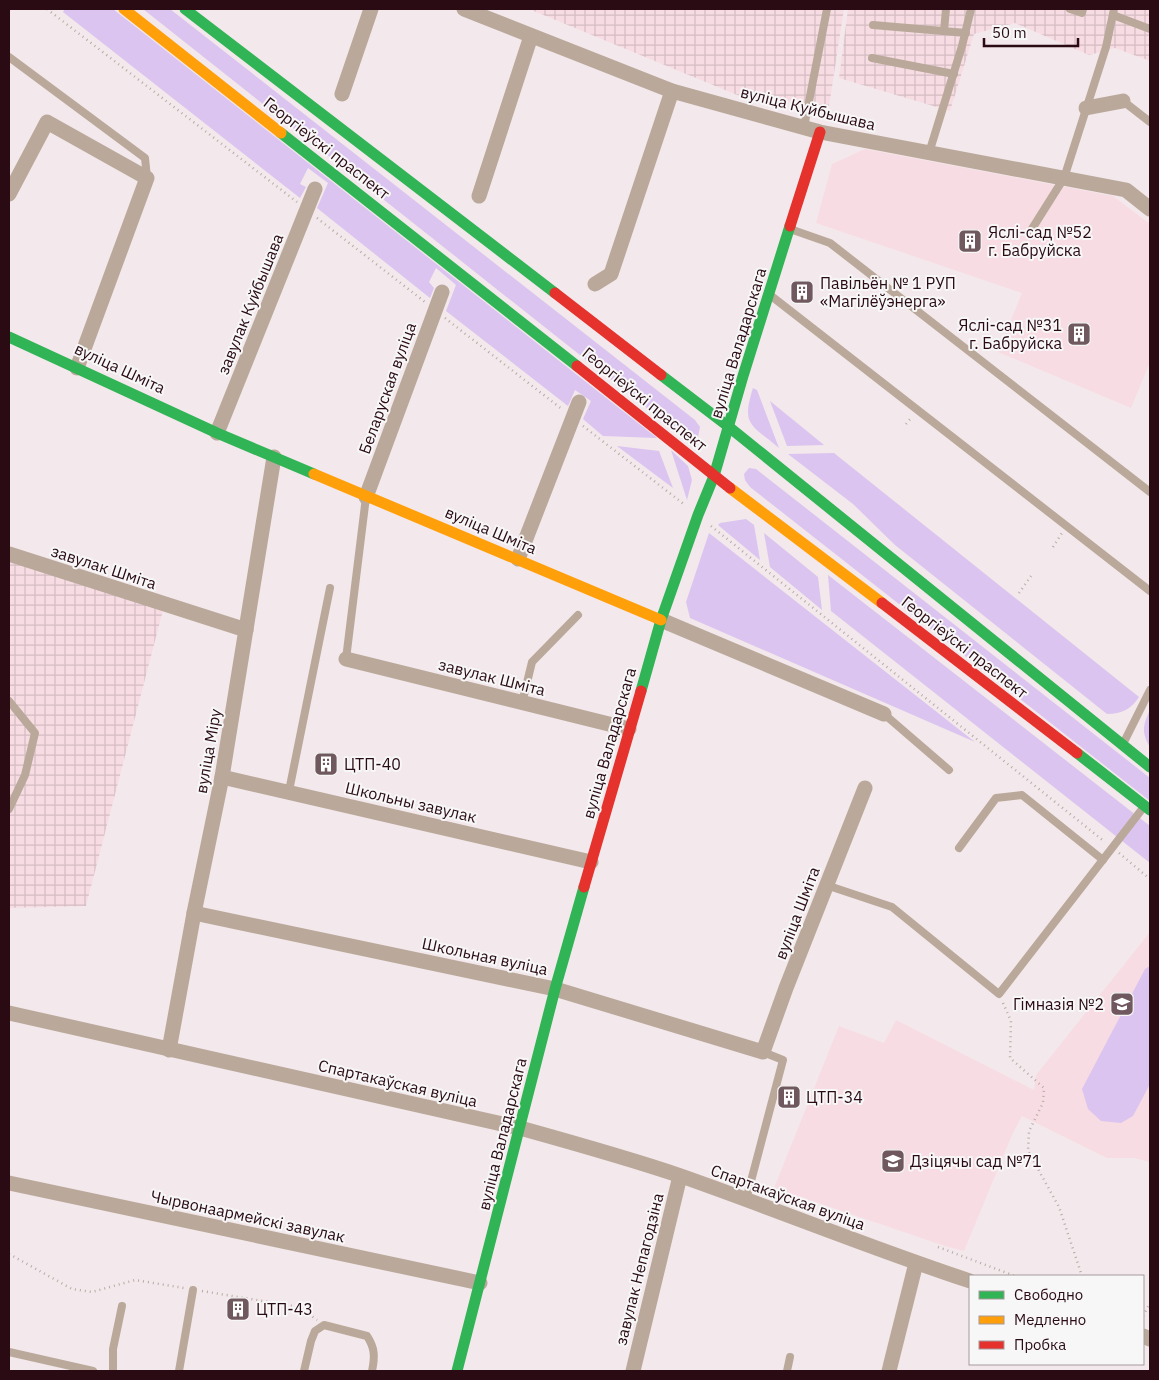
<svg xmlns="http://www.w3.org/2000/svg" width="1159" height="1380" font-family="'IBM Plex Sans',sans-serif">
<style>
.built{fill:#f7dde3}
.industrial{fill:url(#industrial-grid)}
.green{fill:#dbc4ef}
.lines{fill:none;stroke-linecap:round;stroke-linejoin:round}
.path{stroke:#b8aca5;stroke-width:2.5;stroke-dasharray:1 4;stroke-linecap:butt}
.lane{stroke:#baa99a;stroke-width:8}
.street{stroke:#baa99a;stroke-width:15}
.fast{stroke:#30b455;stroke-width:11}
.slow{stroke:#ff9f0a;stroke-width:11}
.jam{stroke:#e5322d;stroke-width:11}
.labels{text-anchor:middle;stroke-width:4;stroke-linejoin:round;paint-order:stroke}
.street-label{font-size:16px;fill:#2a0b14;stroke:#f7f7f7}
.poi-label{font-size:16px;fill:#2a0b14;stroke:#f7f7f7;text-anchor:start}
</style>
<defs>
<pattern id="industrial-grid" width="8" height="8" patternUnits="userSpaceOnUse" patternTransform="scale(1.25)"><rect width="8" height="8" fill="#f7dde3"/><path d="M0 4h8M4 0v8" fill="none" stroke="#d4bcc2"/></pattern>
</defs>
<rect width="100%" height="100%" fill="#f3e8eb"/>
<g class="built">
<polygon points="865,149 1113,196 1150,224 1150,362 1131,408 998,352 1022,293 816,223 832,164"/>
<polygon points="1150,932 1150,1162 1134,1158 1107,1158 1022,1116 1012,1135 964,1251 945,1246 774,1188 839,1026 884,1043 896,1020 1034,1090 1036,1075"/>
</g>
<g class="industrial">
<polygon points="529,9 844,9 829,106 737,95"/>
<polygon points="848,9 1150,9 1150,61 1115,48 1089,55 1015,23 974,34 950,111 839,78"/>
<polygon points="9,559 163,610 86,906 9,908"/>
</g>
<g class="green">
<polygon points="65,9 113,9 657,438 603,436 583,419 591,401 575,390 568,406 446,311 456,285 436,268 429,282 434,288 430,298 317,208 328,183 308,168 300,184 306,187 300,198 63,12"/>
<polygon points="143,9 170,9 695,420 700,427 698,437 692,440 686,439"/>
<path d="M753,388l4,2 22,58c-28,-24 -38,-22 -26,-60z"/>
<polygon points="770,401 824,445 787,446"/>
<polygon points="617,446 659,451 673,488"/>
<polygon points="671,450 688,466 692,480 687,500"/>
<path d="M834,453l305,244c-8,12 -17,17 -32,17l-212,-169 -42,-41 -65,-50z"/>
<polygon points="749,468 756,469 1150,778 1150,801 750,487 745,480 744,474"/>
<polygon points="746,519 754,525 760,560 718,525 720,523"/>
<polygon points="709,533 975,742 690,618 686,602"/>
<polygon points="764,533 818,577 822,610 770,567"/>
<polygon points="828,575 1150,826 1150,863 831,611"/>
<path d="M1150,710v37c-9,-14 -7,-23 0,-37z"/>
<polygon points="1150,966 1150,1084 1133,1116 1121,1123 1101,1121 1088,1109 1082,1089 1145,969"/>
</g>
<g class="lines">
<g class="path">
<polyline points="47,9 297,202"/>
<polyline points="317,218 425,302"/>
<polyline points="445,318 563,410"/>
<polyline points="906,424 911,418"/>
<polyline points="583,426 685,505"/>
<polyline points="711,526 1105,842"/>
<polyline points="1053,547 1062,533"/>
<polyline points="1019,593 1031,576"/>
<polyline points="1119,853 1150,879"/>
<polyline points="1003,1003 1011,1021 1010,1058 1044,1088 1043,1103 1029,1131 1028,1151 1059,1207 1082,1276"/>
<polyline points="938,1247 1015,1276"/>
<polyline points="9,1254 72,1289 92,1292 135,1280 184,1288"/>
<polyline points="202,1291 299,1307 317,1320"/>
<polyline points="1143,1316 1150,1303"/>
</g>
<g class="lane">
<polyline points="1070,9 1082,13 1083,9"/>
<polyline points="1113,15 1150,29"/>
<polyline points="873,25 966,33"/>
<polyline points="944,31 946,9"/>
<polyline points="9,57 145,158 147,178"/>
<polyline points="872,58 954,74"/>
<polyline points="1123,101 1150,122"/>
<polyline points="804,127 827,9"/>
<polyline points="929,153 962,46 971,9"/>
<polyline points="790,229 830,243 1150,492"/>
<polyline points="1030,232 1064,178 1106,47 1114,9"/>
<polyline points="770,295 1150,591"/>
<polyline points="346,659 366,497"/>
<polyline points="9,701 35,733 25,775 9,809"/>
<polyline points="522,703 532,662 578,615"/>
<polyline points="884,714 949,770"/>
<polyline points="1123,744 1150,690"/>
<polyline points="289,791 330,588"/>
<polyline points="959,848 996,798 1022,795 1103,860"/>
<polyline points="826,885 892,907 999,994 1143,808"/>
<polyline points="746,1200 783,1060 763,1052"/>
<polyline points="9,1352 93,1371"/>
<polyline points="113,1371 113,1349 122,1306"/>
<polyline points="179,1371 193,1290"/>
<path d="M304,1371l7,-30 4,-10 9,-6 43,11c8,12 8,21 5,35"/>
<polyline points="787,1371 790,1357"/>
</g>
<g class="street">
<polyline points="464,9 672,91 820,132 1126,190 1150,209"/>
<polyline points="342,94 371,9"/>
<polyline points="1086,108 1123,101"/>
<polyline points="9,194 47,122 147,178 77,368"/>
<polyline points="479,196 531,36"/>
<polyline points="595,284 611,274 672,91"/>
<polyline points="217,433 315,189"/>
<polyline points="366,497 442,292"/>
<polyline points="9,554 246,630"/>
<polyline points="518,559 579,402"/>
<polyline points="661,620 884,714"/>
<polyline points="346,659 629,729"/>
<polyline points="222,777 591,862"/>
<polyline points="194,913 555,989 763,1052 786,988 865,788"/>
<path d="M9,1013l511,115c54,15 108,30 161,48 97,34 192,73 289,105"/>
<polyline points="169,1050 194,913 222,777 274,457"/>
<polyline points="9,1183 480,1283"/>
<polyline points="1143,1336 1150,1339"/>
<polyline points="633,1371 680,1176"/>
<polyline points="889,1371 916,1263"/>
</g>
<g class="fast">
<polyline points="185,9 555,293"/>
<polyline points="281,133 577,366"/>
<polyline points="9,337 217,433 314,474"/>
<polyline points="661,375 729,427 1150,767"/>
<polyline points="641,691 661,620 698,515 714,476 743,376 790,226"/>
<polyline points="1077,753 1150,810"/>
<polyline points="457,1371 555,989 584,887"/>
</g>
<g class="slow">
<polyline points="124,9 281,133"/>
<polyline points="314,474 661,620"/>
<polyline points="730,488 882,603"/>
</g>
<g class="jam">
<polyline points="790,226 820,132"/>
<polyline points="555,293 661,375"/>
<polyline points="577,366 730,488"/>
<polyline points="882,603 1077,753"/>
<polyline points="584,887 641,691"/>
</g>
</g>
<defs>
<g id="building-square" transform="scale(1.25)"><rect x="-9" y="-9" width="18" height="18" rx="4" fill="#70585f" stroke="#f7f7f7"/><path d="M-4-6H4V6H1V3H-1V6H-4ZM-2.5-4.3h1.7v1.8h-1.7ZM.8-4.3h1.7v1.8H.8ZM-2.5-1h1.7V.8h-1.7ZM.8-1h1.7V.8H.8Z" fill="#fff"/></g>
<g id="school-square" transform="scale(1.25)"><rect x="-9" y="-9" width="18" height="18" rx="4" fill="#70585f" stroke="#f7f7f7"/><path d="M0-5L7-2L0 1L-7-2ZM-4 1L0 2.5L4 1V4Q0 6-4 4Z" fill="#fff"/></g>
</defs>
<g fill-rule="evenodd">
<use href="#building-square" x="970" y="241"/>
<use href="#building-square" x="802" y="292"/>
<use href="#building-square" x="1079" y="334"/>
<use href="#building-square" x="326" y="764"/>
<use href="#school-square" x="1122" y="1004"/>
<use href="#building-square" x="789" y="1097"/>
<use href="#school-square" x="893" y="1161"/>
<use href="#building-square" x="238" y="1309"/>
</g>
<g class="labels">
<g class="street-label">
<text transform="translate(808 108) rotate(14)" y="6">вуліца Куйбышава</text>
<text transform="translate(327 148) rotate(38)" y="6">Георгіеўскі праспект</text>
<text transform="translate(250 304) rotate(-68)" y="6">завулак Куйбышава</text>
<text transform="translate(738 343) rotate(-73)" y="6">вуліца Валадарскага</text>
<text transform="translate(120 368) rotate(25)" y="6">вуліца Шміта</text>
<text transform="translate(387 388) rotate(-70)" y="6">Беларуская вуліца</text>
<text transform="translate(645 399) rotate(39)" y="6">Георгіеўскі праспект</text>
<text transform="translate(491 530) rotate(23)" y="6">вуліца Шміта</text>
<text transform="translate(104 567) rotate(18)" y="6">завулак Шміта</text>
<text transform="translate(965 647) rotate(38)" y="6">Георгіеўскі праспект</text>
<text transform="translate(492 677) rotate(14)" y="6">завулак Шміта</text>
<text transform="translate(609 743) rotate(-74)" y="6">вуліца Валадарскага</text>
<text transform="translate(208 751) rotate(-80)" y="6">вуліца Міру</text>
<text transform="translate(411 802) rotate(13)" y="6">Школьны завулак</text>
<text transform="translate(797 913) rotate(-69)" y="6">вуліца Шміта</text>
<text transform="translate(485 956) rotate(12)" y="6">Школьная вуліца</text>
<text transform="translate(398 1083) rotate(13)" y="6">Спартакаўская вуліца</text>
<text transform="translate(502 1134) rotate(-76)" y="6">вуліца Валадарскага</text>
<text transform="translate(788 1197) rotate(20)" y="6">Спартакаўская вуліца</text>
<text transform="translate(248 1216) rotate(12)" y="6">Чырвонаармейскі завулак</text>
<text transform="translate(639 1269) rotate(-76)" y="6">завулак Непагодзіна</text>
</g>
<g class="poi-label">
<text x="988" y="238">Яслі-сад №52<tspan x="988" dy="18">г. Бабруйска</tspan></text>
<text x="820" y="289">Павільён № 1 РУП<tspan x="820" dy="18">«Магілёўэнерга»</tspan></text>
<text x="1062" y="331" text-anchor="end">Яслі-сад №31<tspan x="1062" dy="18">г. Бабруйска</tspan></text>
<text x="344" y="770">ЦТП-40</text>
<text x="1104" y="1010" text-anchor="end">Гімназія №2</text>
<text x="806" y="1103">ЦТП-34</text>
<text x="910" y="1167">Дзіцячы сад №71</text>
<text x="256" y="1315">ЦТП-43</text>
</g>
</g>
<rect width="1159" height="1380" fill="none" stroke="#2a0b14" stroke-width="20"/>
<rect x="969" y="1275" width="175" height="90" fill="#f7f7f7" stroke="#a5999c"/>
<rect x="979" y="1291" width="25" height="8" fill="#30b455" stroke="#a5999c"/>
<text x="1014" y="1300" font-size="15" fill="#2a0b14">Свободно</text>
<rect x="979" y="1316" width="25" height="8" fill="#ff9f0a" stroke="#a5999c"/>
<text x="1014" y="1325" font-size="15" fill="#2a0b14">Медленно</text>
<rect x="979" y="1341" width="25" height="8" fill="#e5322d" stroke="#a5999c"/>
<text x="1014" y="1350" font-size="15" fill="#2a0b14">Пробка</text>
<path d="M984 38v8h94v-8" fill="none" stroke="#2a0b14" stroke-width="2.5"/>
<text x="992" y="38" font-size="15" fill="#2a0b14" stroke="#f7f7f7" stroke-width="4" paint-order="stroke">50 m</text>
</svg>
